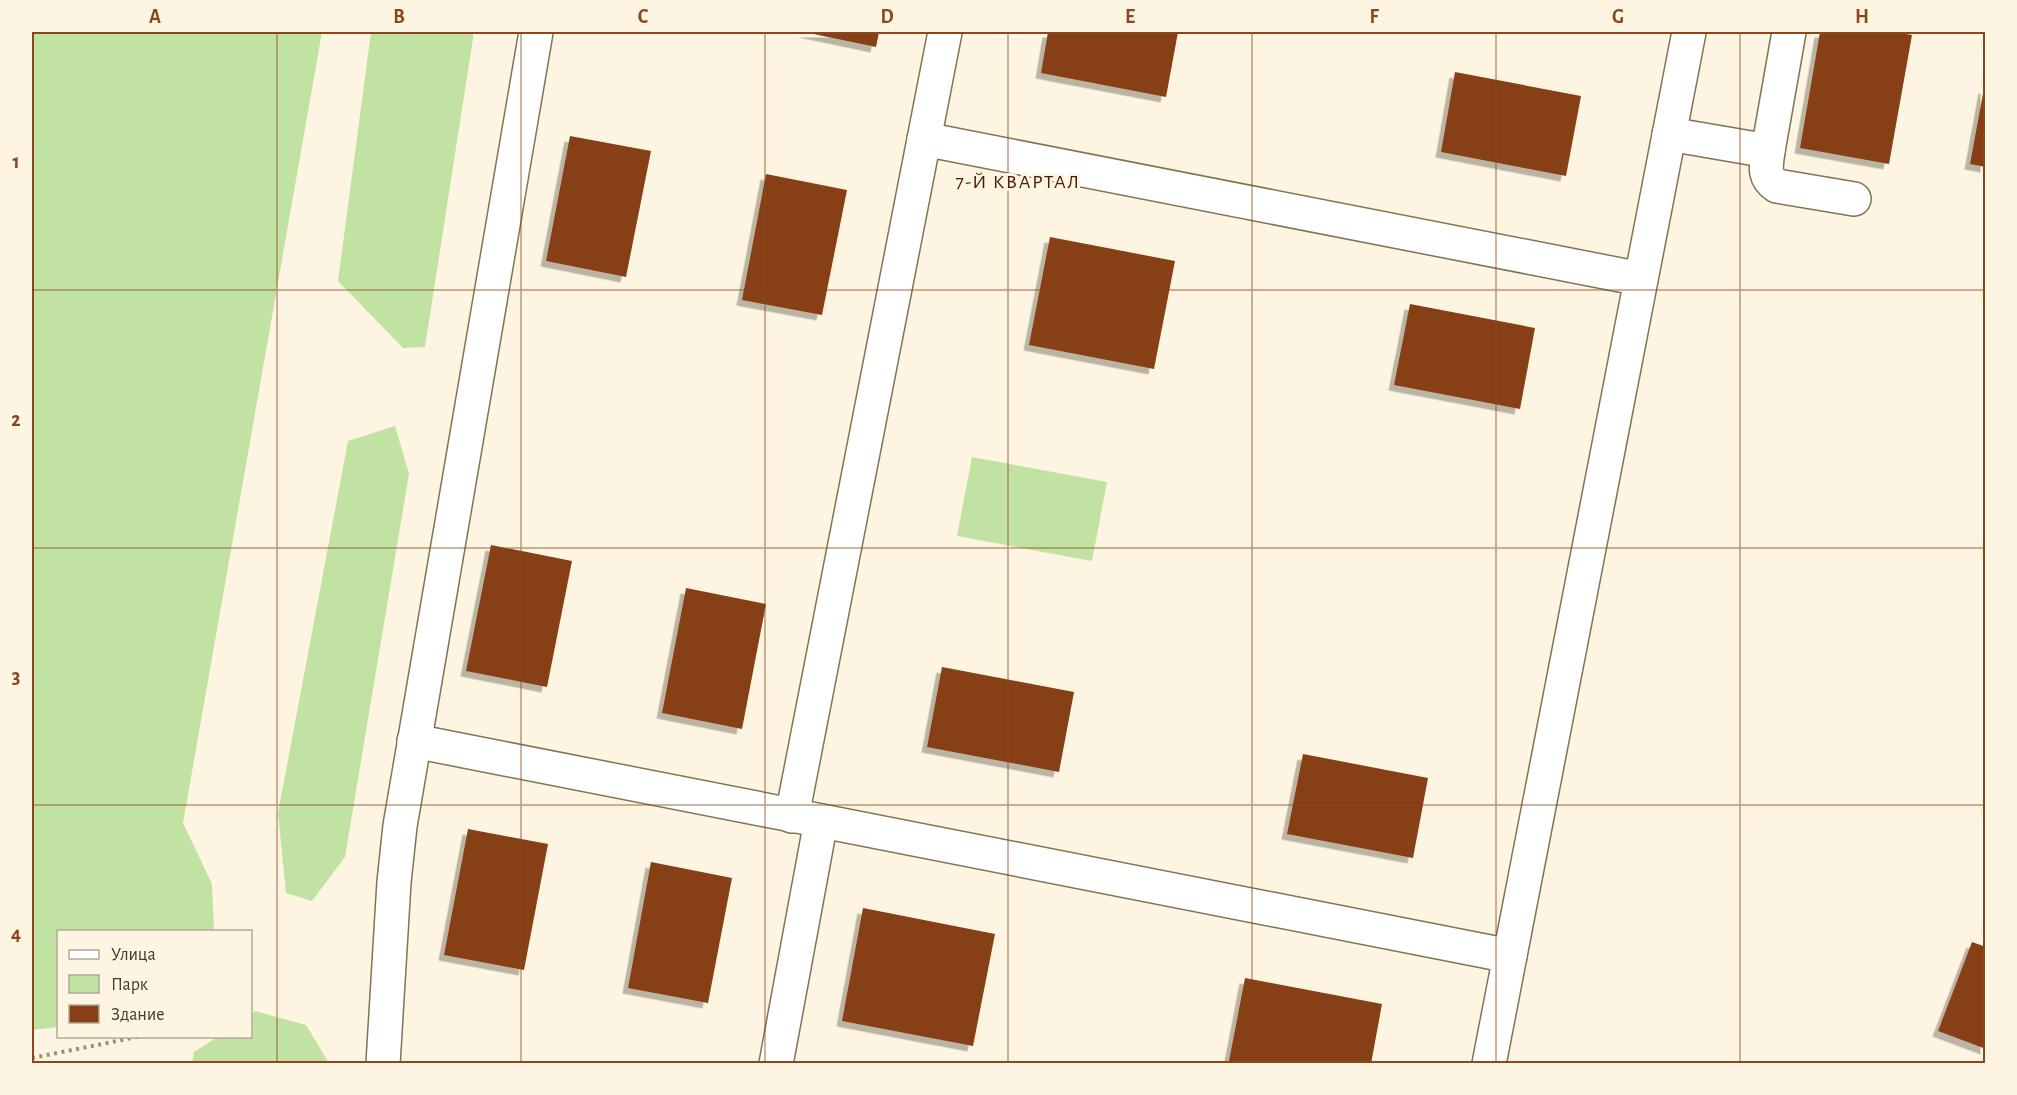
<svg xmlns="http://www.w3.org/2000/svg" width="2017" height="1095" font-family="'Alegreya Sans',sans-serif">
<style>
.green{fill:#c2e2a4}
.building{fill:#873f14;filter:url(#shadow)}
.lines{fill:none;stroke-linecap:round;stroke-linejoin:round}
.minor-casing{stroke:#807455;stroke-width:36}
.path{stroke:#97907f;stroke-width:4;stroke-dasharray:3 4.5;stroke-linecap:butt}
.minor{stroke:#fff;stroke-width:33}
.grid{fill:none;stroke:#8b471b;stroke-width:1.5;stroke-opacity:0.55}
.labels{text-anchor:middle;stroke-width:6;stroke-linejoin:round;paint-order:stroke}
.quarter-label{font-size:20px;letter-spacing:1.5px;fill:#4a1d00;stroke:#fdf5e1}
.neatline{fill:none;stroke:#8b471b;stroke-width:2}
.grid-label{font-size:20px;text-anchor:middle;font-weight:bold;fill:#8b471b}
</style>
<defs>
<filter id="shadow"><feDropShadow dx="-5.5" dy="5.5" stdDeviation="0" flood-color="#0004"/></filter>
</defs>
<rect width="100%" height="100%" fill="#fdf5e1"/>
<g class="green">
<polygon points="32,32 322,32 183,823 212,884 214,931 58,932 58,1027 32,1030"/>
<polygon points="371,32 474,32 425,347 403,348 338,281"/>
<polygon points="395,426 409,474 345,857 312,901 286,893 278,813 348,441"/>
<polygon points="972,457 1107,482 1092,561 957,536"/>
<polygon points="255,1011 306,1025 329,1063 192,1063 194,1052 217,1037 250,1036 251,1015"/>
</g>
<g class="building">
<polygon points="804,32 879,32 876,47"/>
<polygon points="1048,32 1178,32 1166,97 1041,73"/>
<polygon points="1820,32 1894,32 1912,35 1889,164 1800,148"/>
<polygon points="1455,72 1581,96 1566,176 1441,152"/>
<polygon points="1984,88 1986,88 1986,167 1970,164"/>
<polygon points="570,136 651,151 626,277 546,261"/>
<polygon points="766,174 847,190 822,315 742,300"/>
<polygon points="1050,237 1175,261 1154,369 1029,345"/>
<polygon points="1410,304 1535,328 1520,409 1394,385"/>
<polygon points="491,545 572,561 547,687 466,671"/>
<polygon points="686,588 766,604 742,729 662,713"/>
<polygon points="942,667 1074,692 1059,772 927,747"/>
<polygon points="1303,754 1428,778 1413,858 1287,834"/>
<polygon points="468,829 548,844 524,970 444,955"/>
<polygon points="651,862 732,878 708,1003 628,988"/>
<polygon points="863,908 995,934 973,1046 842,1021"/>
<polygon points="1972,942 1986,947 1986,1049 1938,1031"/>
<polygon points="1245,978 1382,1004 1371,1064 1242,1064 1229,1061"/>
</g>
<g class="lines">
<g class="minor-casing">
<g id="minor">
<polyline points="1669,134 1768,151 1789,32"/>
<polyline points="924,139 1641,279"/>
<path d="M1768,151c-2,15 -5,26 9,35l77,13"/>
<polyline points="414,741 1510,956"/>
<polyline points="792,816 945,32"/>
<polyline points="383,1064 394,882 400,826 536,32"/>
<polyline points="776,1064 821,821"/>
<polyline points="1489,1064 1689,32"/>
</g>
</g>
<polyline class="path" points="32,1058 142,1036"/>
<use href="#minor" class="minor"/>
</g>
<path class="grid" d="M277,32v1032M521,32v1032M765,32v1032M1008,32v1032M1252,32v1032M1496,32v1032M1740,32v1032M32,290h1954M32,548h1954M32,805h1954"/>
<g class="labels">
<g class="quarter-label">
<text x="1018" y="188">7-Й КВАРТАЛ</text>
</g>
</g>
<rect width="2017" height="1095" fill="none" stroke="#fdf5e1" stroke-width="66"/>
<rect x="57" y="930" width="195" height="108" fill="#fdf5e1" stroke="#b1ab99" stroke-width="1.5"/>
<rect x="69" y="950" width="30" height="9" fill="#ffffff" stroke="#b1ab99" stroke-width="1.5"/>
<text x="111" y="960" font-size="18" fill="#403b2d">Улица</text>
<rect x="69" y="975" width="30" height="18" fill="#c2e2a4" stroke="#b1ab99" stroke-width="1.5"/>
<text x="111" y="990" font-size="18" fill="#403b2d">Парк</text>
<rect x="69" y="1005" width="30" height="18" fill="#873f14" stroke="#b1ab99" stroke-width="1.5"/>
<text x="111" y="1020" font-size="18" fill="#403b2d">Здание</text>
<rect x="33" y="33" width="1951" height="1029" class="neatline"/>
<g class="grid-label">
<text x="155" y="23">A</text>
<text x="399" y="23">B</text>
<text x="643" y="23">C</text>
<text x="887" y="23">D</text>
<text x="1130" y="23">E</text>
<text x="1374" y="23">F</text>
<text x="1618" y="23">G</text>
<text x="1862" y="23">H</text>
<text x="16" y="168">1</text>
<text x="16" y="426">2</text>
<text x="16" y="683">3</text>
<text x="16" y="940">4</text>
</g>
</svg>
